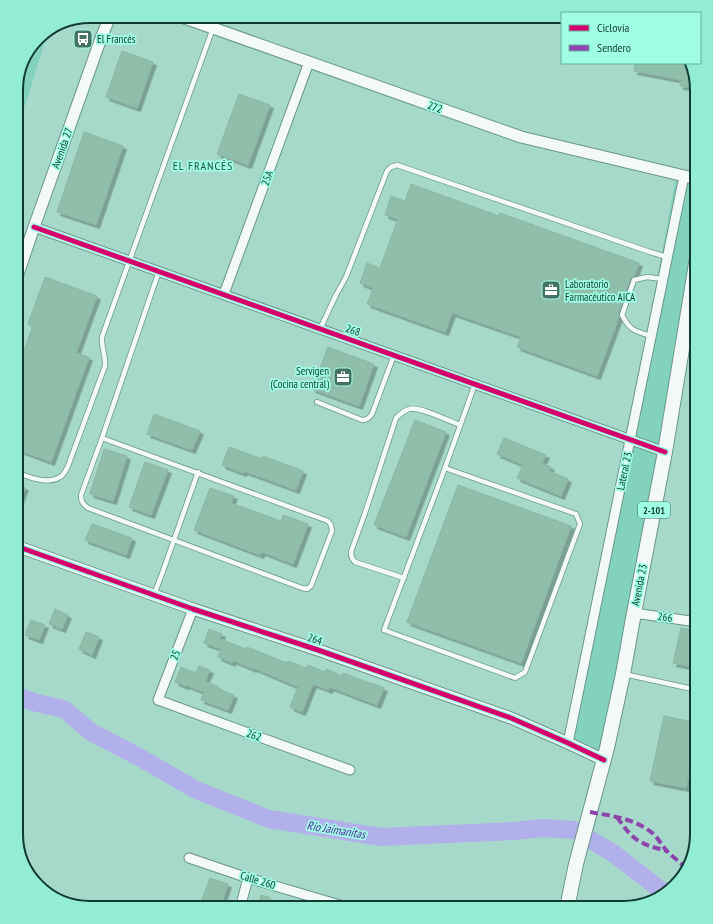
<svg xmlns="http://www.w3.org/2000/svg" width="713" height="924" font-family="'PT Sans Narrow',sans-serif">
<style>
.grass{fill:#82d2bd}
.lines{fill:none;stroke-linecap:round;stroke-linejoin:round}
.river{stroke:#b1b0ea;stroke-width:18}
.building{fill:#8fbfab;stroke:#8fb3a4;filter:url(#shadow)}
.service-casing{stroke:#69958a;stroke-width:6}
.minor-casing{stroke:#69958a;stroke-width:11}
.tertiary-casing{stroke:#69958a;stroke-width:13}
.primary-casing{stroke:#69958a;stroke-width:16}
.service{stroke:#f2f9f7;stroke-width:4.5}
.minor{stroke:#f2f9f7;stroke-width:9}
.tertiary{stroke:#f2f9f7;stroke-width:11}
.primary{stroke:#f2f9f7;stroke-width:14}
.quiet{stroke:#8e44ad;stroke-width:4;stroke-dasharray:8 4;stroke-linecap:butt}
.cycleway-casing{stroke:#9efde3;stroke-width:8}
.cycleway{stroke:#d6006c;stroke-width:5}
.labels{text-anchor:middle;stroke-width:3.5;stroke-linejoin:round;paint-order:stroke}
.shield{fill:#9efde3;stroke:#3b7466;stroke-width:1}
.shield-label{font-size:10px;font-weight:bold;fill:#113a30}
.poi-label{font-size:11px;fill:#113a30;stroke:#9efde3;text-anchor:start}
.street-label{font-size:11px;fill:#113a30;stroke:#9efde3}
.neighbourhood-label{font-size:12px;letter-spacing:1px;fill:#1d5044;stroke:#9efde3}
.water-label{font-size:12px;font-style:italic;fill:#521d9e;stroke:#9efde3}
.rim{fill:none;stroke:#113a30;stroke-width:2}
</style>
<defs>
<filter id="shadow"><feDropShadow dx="3.5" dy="3.5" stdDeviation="0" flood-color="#0004"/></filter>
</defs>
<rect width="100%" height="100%" fill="#a7d9cb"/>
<g class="grass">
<polygon points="48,32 25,106 16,110 16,85 24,57 41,34"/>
<polygon points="676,177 697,180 697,253 603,759 572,745 627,440"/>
</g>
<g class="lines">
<polyline class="river" points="16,696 37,703 64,709 91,732 139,757 196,790 269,819 381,837 514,831 544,828 574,830 613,853 666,894"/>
</g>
<g class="building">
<polygon points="122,51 153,62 137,108 106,97"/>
<polygon points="635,63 689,63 694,79 692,88 680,86 681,80 634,71"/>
<polygon points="239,94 270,105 248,165 217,154"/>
<polygon points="84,132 123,146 96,225 57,212"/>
<polygon points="411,184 499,216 500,213 639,263 634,276 630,279 618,314 619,317 597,376 517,347 521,337 452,313 445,332 367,304 373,288 360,283 367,263 380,268 398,219 385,215 391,196 405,201"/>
<polygon points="45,277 97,296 76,353 89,357 51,462 16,449 16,372 33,326 28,324"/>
<polygon points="328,347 374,364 359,406 312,389"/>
<polygon points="154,414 200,431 192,450 147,434"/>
<polygon points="415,420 446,432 406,537 374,525"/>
<polygon points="504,438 546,455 542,463 551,467 549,471 568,479 561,496 517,478 523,465 497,454"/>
<polygon points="229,447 262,459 263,456 303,471 296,490 244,471 243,473 222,465"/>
<polygon points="104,449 127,456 113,501 90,494"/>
<polygon points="145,462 168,470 151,515 129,507"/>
<polygon points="16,484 25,487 16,510"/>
<polygon points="458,485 571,526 521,663 407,622"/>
<polygon points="210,488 234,496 231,503 281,521 283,515 308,524 293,564 262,552 260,555 194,530"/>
<polygon points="92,524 132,538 126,555 85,540"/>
<polygon points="55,609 68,615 62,629 49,624"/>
<polygon points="31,620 45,625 39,640 25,635"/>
<polygon points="681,628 697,631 697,668 673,663"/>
<polygon points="209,629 222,634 220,639 246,649 247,647 287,663 288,661 306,668 308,665 325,672 326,669 342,676 343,673 372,684 372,683 384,688 377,705 330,687 329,690 313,684 302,712 290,707 298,687 254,668 253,669 232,660 232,663 218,657 221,649 204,643"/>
<polygon points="86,632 99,637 92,655 79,649"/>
<polygon points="199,666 210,670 205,681 219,687 218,689 234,695 228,710 201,700 204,692 186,685 185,686 175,682 181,667 196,673"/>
<polygon points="664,716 697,723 697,737 686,788 650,781"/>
<polygon points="210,878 228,884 220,908 199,908"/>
<polygon points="261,895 271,898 267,908 257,908"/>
</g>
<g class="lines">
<g class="service-casing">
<g id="service">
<polyline points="320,329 336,295 346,277 387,171 391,167 397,165 650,252 667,257"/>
<path d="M651,336c-16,-5 -21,-5 -29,-21l12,-35 13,-3 16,2"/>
<path d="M317,402l45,18c5,0 7,-2 10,-6l22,-59"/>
<path d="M102,438l226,83 3,4 1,6 -21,55 -4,3 -5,-1 -214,-80c-5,-4 -7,-6 -7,-13l21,-57 57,-167"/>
<polyline points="445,468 576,514 580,524 525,672 515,678 384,630 445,468 475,384"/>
<path d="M16,472c12,5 32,13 44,5 4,-2 6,-7 8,-11l37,-100c1,-10 -4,-19 -3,-29l111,-309"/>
<path d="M404,578l-49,-16c-4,-4 -5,-8 -3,-13l13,-36 31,-95c4,-4 7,-7 13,-9 11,-3 40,12 51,16"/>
<polyline points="154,595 163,571 198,472"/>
<polyline points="624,674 697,690"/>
</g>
</g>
<g class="minor-casing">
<g id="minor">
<polyline points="34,227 665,452"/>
<polyline points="224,294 309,62"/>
<polyline points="193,609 158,700 350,770"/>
<polyline points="634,613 697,622"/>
<polyline points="568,743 684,176"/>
<polyline points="189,858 248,878 350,908"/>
<polyline points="240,908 248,878"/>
</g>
</g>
<g class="tertiary-casing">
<g id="tertiary">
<polyline points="179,16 521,137 697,179"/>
<polyline points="16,280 34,227 100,41 110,16"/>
<polyline points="16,546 193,609 318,650 511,718 568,743 604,760"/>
</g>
</g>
<g class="primary-casing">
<polyline id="primary" points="567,908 576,864 607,748 623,674 634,613 665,452 697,258"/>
</g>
<use href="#service" class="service"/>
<use href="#minor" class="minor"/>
<use href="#tertiary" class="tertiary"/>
<use href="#primary" class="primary"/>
<g class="quiet">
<path d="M590,812c21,4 43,6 61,20 7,5 10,13 16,19 6,6 14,12 21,19"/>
<path d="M617,817c16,24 23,27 50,34"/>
</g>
<g class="cycleway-casing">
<g id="cycleway">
<polyline points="34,227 665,452"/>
<polyline points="16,546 193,609 318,650 511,718 568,743 604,760"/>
</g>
</g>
<use href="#cycleway" class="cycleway"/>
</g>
<defs>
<g id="bus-square" transform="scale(1)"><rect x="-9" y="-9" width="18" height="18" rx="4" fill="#467266" stroke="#9efde3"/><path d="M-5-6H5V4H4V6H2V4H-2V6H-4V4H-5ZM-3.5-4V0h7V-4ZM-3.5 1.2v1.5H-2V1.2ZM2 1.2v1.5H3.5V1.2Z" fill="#fff"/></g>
<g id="office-square" transform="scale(1)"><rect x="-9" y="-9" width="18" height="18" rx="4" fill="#467266" stroke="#9efde3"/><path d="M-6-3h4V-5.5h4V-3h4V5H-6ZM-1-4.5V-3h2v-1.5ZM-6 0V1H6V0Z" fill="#fff"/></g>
</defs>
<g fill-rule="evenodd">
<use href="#bus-square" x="83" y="39"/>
<use href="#office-square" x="551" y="290"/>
<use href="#office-square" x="343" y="377"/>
</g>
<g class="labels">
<rect class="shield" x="638" y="502" width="32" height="16" rx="3"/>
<g class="shield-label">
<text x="654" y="514">2-101</text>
</g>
<g class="poi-label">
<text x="97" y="43">El Francés</text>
<text x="565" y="288">Laboratorio<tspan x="565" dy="13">Farmacéutico AICA</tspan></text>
<text x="329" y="375" text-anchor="end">Servigen<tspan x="329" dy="13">(Cocina central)</tspan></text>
</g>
<g class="street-label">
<text transform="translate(435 107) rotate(20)" y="4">272</text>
<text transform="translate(62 148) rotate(-70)" y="4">Avenida 27</text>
<text transform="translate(267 178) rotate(-70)" y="4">25A</text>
<text transform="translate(353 330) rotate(20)" y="4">268</text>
<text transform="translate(624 471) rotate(-78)" y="4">Lateral 23</text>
<text transform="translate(639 585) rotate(-79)" y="4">Avenida 23</text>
<text transform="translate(665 617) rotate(8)" y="4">266</text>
<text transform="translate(315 639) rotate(18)" y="4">264</text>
<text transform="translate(175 655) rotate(-69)" y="4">25</text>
<text transform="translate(254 735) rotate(20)" y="4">262</text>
<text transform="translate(258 880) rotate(17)" y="4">Calle 260</text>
</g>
<g class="neighbourhood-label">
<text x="203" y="170">EL FRANCÉS</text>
</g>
<g class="water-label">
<text transform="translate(336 830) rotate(9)" y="4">Río Jaimanitas</text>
</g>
</g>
<path d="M0 0H713V924H0ZM90 23H623A67 67 0 0 1 690 90V834A67 67 0 0 1 623 901H90A67 67 0 0 1 23 834V90A67 67 0 0 1 90 23Z" fill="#93edd5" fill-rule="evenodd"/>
<path class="rim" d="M90 23H623A67 67 0 0 1 690 90V834A67 67 0 0 1 623 901H90A67 67 0 0 1 23 834V90A67 67 0 0 1 90 23Z"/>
<rect x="561" y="12" width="140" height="52" fill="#9efde3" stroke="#66af9b"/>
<rect x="569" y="25" width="20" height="6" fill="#d6006c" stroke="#66af9b"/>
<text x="597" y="32" font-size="12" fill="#113a30">Ciclovía</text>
<rect x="569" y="45" width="20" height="6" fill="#8e44ad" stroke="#66af9b"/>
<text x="597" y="52" font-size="12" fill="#113a30">Sendero</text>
</svg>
